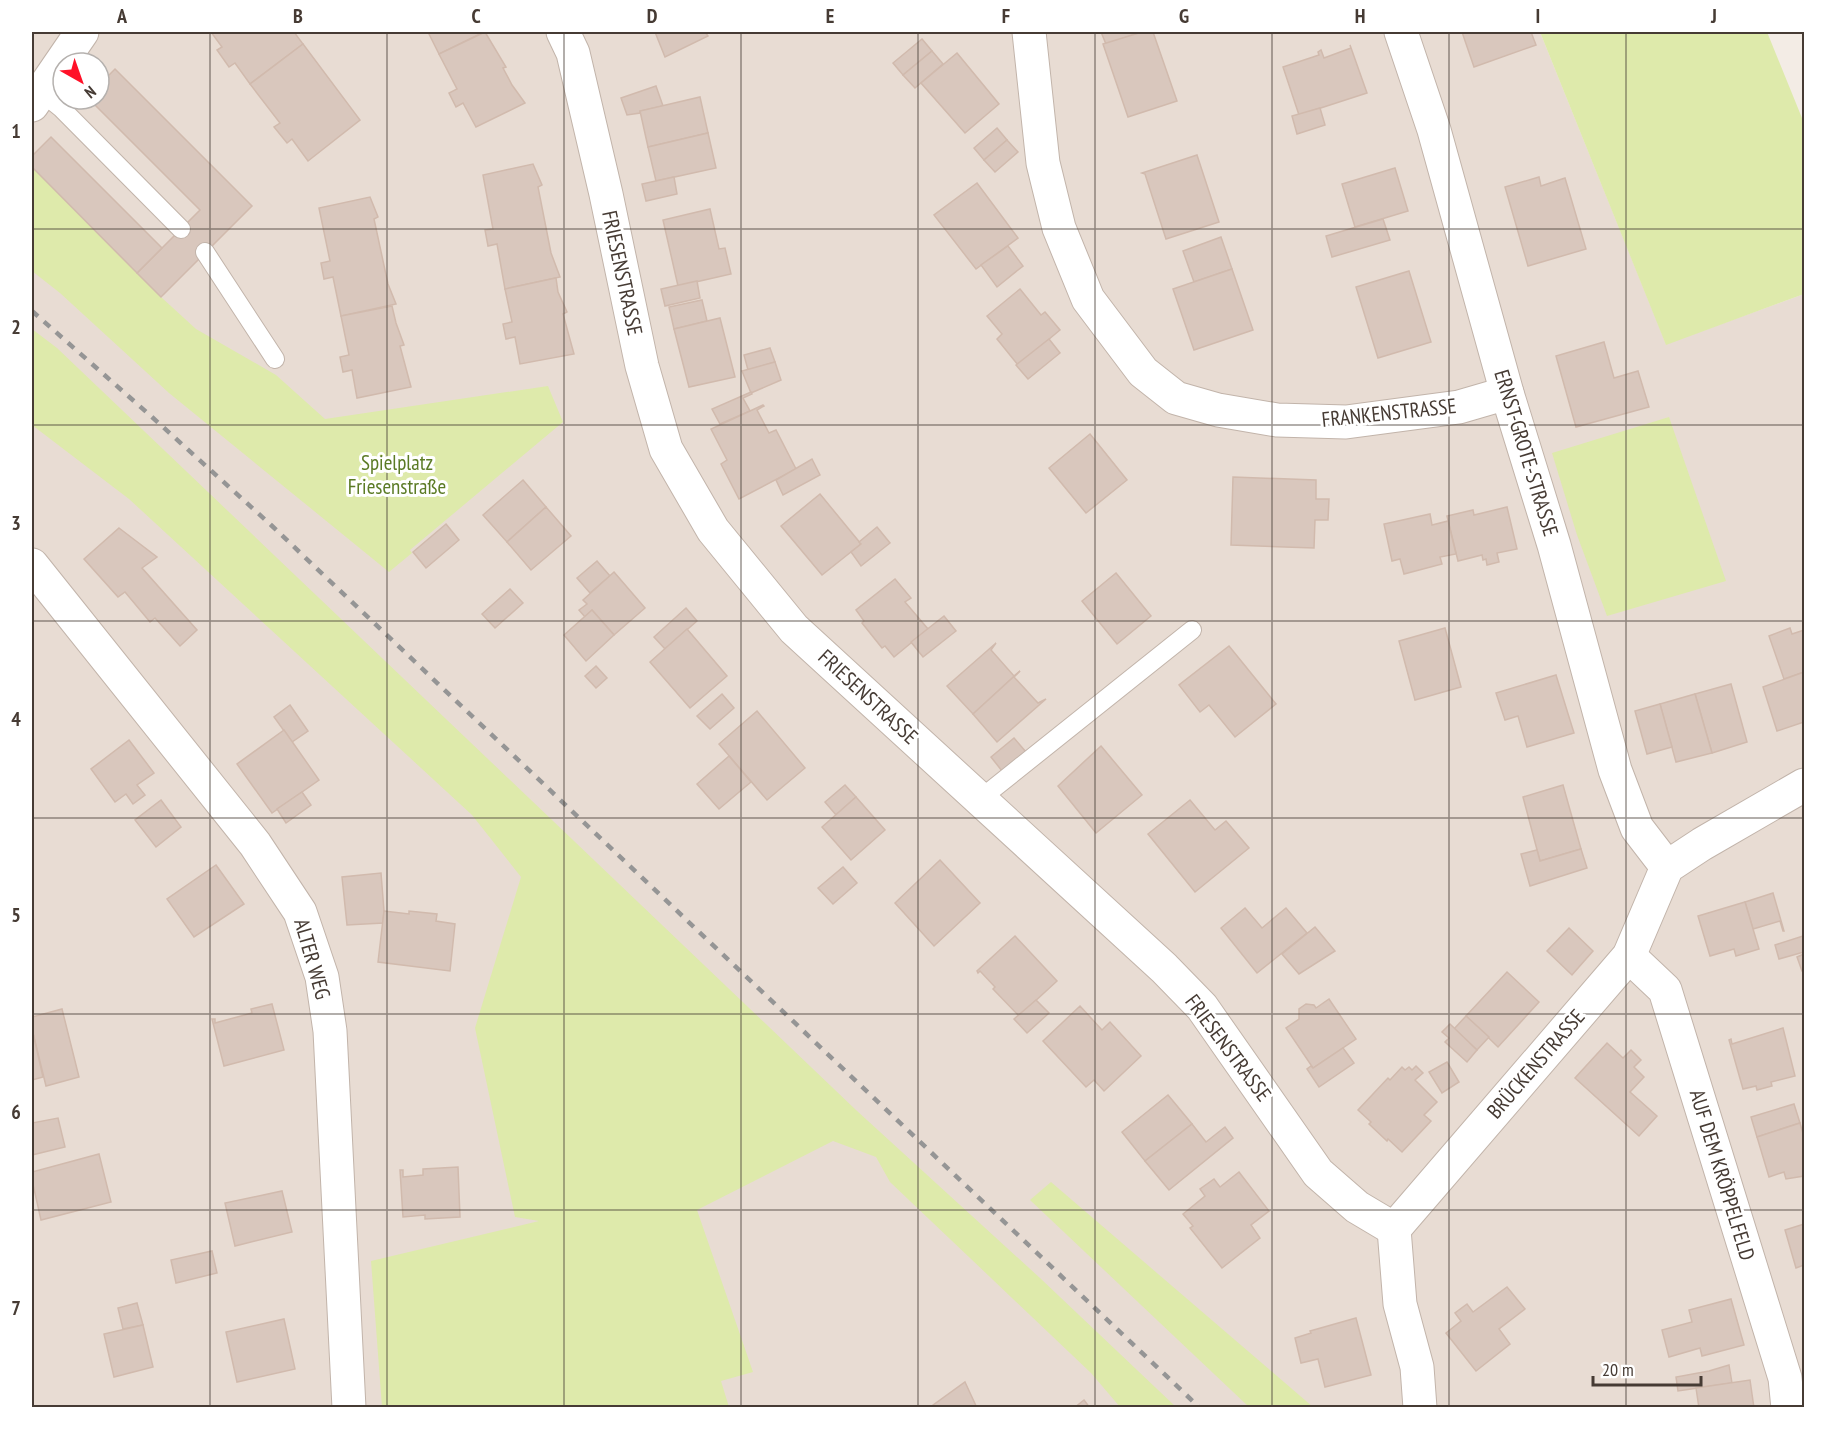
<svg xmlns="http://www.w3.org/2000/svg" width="1836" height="1439" font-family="'PT Sans Narrow',sans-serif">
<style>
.residential{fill:#e8dcd3;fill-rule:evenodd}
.green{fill:#deeaab}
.building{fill:#d9c7bd;stroke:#d1baad;stroke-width:1.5}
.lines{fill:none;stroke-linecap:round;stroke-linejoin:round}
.service-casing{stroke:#c2b4aa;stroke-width:20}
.minor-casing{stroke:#c2b4aa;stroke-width:35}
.service{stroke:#fff;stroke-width:18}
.minor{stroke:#fff;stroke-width:33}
.rail{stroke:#959595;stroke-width:4.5;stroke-dasharray:8 8;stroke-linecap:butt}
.grid{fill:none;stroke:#463b34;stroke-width:1.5;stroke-opacity:0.55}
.labels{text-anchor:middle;stroke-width:6;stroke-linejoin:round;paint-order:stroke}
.street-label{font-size:21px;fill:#463b34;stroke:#fff}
.park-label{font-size:21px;fill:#5b7b25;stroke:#fff}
.neatline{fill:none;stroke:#463b34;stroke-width:2}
.grid-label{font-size:20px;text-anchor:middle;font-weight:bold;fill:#463b34}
</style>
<rect width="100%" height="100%" fill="#f3ece5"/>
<path class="residential" d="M32,32h1508l126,312 138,-50v1113h-1772zM63,63h36v36h-36z"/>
<g class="green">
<polygon points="1540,32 1767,32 1804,123 1804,294 1666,345"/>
<polygon points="32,167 161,297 196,329 276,375 325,419 548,386 563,422 410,550 412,553 389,572 169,393 60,293 32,271"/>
<polygon points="32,329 57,348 856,1110 1040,1278 1176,1407 1120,1407 1091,1373 890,1182 876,1157 833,1141 697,1210 753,1372 721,1381 729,1407 382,1407 371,1261 539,1221 515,1217 475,1028 521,877 472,815 129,499 32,425"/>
<polygon points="1669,417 1726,581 1607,616 1577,535 1552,453"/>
<polygon points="1051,1182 1313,1407 1249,1407 1030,1200"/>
</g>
<g class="building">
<polygon points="211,32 294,32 303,44 250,84 235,63 229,67 217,50 222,47"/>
<polygon points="428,32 484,32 439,54"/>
<polygon points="485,32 506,67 503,68 512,85 525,103 476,127 463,103 456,107 449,93 457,89 439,54"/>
<polygon points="655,32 705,32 708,36 665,57"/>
<polygon points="1101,32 1138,32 1139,33 1106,44"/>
<polygon points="1142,32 1153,32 1177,101 1128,117 1103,44"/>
<polygon points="1462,32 1531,32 1536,45 1474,67"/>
<polygon points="922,39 932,51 903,75 893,63"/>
<polygon points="303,44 360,120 308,161 292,139 287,143 274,127 280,123 250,84"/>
<polygon points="1350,45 1367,93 1299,115 1283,67 1319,55 1318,52 1321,50 1324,58 1351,48"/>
<polygon points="932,51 943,64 915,88 903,75"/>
<polygon points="957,53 999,104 965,133 921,83"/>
<polygon points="115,69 252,206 161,297 137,273 200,210 89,99 99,99 99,85"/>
<polygon points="656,86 663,106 640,111 640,113 627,115 621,98"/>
<polygon points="700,97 708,133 648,147 640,111"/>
<polygon points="1320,108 1325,125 1297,134 1292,116"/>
<polygon points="997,128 1007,140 984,160 974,148"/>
<polygon points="708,133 716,168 656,181 648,147"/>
<polygon points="51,137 162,248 137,273 32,167 32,156"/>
<polygon points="1007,140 1018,152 995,172 984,160"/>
<polygon points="1197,155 1219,222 1166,239 1145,174 1142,173"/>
<polygon points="533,164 542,185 538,187 551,253 560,277 505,289 497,244 488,246 485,230 493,229 483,175"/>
<polygon points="1395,168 1408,211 1355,227 1342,184"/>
<polygon points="674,177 677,194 646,201 642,184"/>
<polygon points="1539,177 1541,186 1565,178 1586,249 1528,266 1505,187"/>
<polygon points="977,183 1018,238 976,269 934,215"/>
<polygon points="370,197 378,217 374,219 388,284 396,304 341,316 333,277 324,279 321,263 330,261 319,208"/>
<polygon points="710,209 719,249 725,248 731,274 678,286 663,220"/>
<polygon points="1383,219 1390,240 1332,257 1326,236"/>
<polygon points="1221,237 1232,269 1194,282 1183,251"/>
<polygon points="1008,246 1023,266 997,287 981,265"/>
<polygon points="1232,269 1253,330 1194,350 1173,289"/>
<polygon points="1409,271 1431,342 1378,358 1356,287"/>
<polygon points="556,278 558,292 567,312 563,314 574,354 520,364 515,337 506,339 503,324 512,322 505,289"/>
<polygon points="697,281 700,298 665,306 661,289"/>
<polygon points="1020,289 1041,315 1045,312 1060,330 1018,365 997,339 1002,334 987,316"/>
<polygon points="702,300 707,321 674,329 669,307"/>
<polygon points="392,306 396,323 404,345 400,346 411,387 357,398 352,370 343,372 340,357 349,355 341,316"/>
<polygon points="720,318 735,377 689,387 674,329"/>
<polygon points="1049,339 1060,353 1028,379 1016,365"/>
<polygon points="1604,342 1614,378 1638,371 1649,407 1576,427 1556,356"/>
<polygon points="770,348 775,362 748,370 744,355"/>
<polygon points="775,362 781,380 751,393 742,371"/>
<polygon points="751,392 752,394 743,398 750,411 720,424 712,409"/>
<polygon points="763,405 764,406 757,410 769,433 776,430 796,469 739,499 721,464 727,460 711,429"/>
<polygon points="1090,434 1127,480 1086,513 1049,468"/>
<polygon points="812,459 820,475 783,495 776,480"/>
<polygon points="1233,477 1316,480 1316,499 1329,499 1328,520 1315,520 1314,548 1231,545"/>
<polygon points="523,480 546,507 507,542 483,515"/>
<polygon points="820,494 861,544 822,575 781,526"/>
<polygon points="546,507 571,536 531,570 507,542"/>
<polygon points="1507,507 1517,549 1497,553 1499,562 1487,565 1486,559 1483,560 1482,555 1458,561 1447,516 1473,510 1474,515"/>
<polygon points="1430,514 1432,525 1448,521 1456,554 1440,557 1442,564 1404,574 1400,559 1392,561 1384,524"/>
<polygon points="446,524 459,540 426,568 413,552"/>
<polygon points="877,527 890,543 861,566 851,552 861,544 859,542"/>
<polygon points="119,528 157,557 142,568 197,630 180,646 155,618 150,622 125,592 118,597 84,559"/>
<polygon points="597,561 610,576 590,593 577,578"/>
<polygon points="614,572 645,608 614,635 592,610 585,617 579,610 587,604 583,600"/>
<polygon points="1116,573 1151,616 1117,644 1082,601"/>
<polygon points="895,579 911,598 905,602 928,629 894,657 885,646 882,648 862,623 864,621 856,610"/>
<polygon points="510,589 523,603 495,628 482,614"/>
<polygon points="686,608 697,621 665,649 654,637"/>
<polygon points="592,610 614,635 586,661 564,635"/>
<polygon points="944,616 956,631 923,657 911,642"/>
<polygon points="1445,628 1461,687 1415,700 1399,641"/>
<polygon points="1790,628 1792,634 1804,630 1804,672 1784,679 1769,636"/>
<polygon points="687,629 727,676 690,708 650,662"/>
<polygon points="996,643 991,650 1014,676 1020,671 973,714 947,686"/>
<polygon points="1229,646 1276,704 1235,737 1209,705 1200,712 1179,685"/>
<polygon points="596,666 607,678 596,688 585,676"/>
<polygon points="1020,671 1014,677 1038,703 1046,699 997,742 973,714"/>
<polygon points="1804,672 1804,722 1777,731 1763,687"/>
<polygon points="1556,675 1574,733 1527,747 1518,716 1505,720 1496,693"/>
<polygon points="1731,684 1747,742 1712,753 1695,694"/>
<polygon points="722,694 734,708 710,729 697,716"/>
<polygon points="1695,694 1712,753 1676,762 1660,704"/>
<polygon points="1660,704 1672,747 1647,754 1635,711"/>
<polygon points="290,705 308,731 292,742 274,717"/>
<polygon points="757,711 805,768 767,800 719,744"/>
<polygon points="284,730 319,780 272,813 237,764"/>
<polygon points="1014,738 1026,752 1002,771 991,757"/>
<polygon points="129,740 154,773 137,785 145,795 133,804 126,794 115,802 91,769"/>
<polygon points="1101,746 1142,795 1096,833 1058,786"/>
<polygon points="729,756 751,782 719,809 697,784"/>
<polygon points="845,785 856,797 836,815 825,802"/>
<polygon points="1563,785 1581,849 1540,861 1523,797"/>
<polygon points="302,792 311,805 286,823 277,809"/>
<polygon points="856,797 885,830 851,860 822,827"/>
<polygon points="161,800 181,827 156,847 135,820"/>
<polygon points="1190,800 1215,830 1226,821 1249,848 1195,892 1148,834"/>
<polygon points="1581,849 1587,868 1530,886 1521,854 1537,850 1540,861"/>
<polygon points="940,860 980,903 934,946 895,903"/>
<polygon points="216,865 244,904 194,937 167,899"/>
<polygon points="843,867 857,883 833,904 818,888"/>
<polygon points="381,873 384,911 383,923 347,925 342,877"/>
<polygon points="1773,893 1784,931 1783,931 1780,921 1753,929 1745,902"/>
<polygon points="1745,902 1759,949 1736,956 1734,949 1710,956 1698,916"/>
<polygon points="1245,908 1262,928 1286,908 1307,933 1257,973 1221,928"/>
<polygon points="384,911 409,914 409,911 437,914 436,921 455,924 450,971 378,962"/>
<polygon points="1315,927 1335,951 1299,974 1282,954"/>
<polygon points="1569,928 1593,951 1572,975 1547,951"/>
<polygon points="1015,936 1057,981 1019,1016 993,989 995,987 980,971 978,973 977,971"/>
<polygon points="1803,936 1804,952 1779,959 1775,945"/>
<polygon points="1804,954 1804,971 1802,971 1797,957"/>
<polygon points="1507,972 1539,1002 1498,1047 1466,1016"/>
<polygon points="1329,999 1356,1039 1313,1068 1286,1028 1299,1019 1299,1009 1306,1004 1314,1005 1316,1008"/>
<polygon points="1036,1000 1049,1013 1027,1033 1014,1019"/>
<polygon points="272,1004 284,1050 224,1066 212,1019 215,1019 215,1023 252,1013 251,1009"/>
<polygon points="1080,1006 1102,1030 1110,1022 1141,1056 1104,1091 1094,1080 1086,1087 1043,1041"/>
<polygon points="62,1009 79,1077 46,1086 32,1029 32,1017"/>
<polygon points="1466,1016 1489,1037 1477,1050 1454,1029"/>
<polygon points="1450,1024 1477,1050 1467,1062 1445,1042 1449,1038 1442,1032"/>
<polygon points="1783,1028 1795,1076 1771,1082 1772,1086 1757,1090 1756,1086 1743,1089 1729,1040 1731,1039 1732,1044"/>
<polygon points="32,1029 43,1077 32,1080"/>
<polygon points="1607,1043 1623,1058 1631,1050 1641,1060 1634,1067 1644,1077 1630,1092 1657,1116 1639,1136 1575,1078"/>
<polygon points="1343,1048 1354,1063 1319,1087 1307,1069 1311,1066 1313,1068"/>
<polygon points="1447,1062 1459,1082 1442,1093 1429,1072"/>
<polygon points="1416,1066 1423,1073 1415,1080 1437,1102 1424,1115 1431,1121 1402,1152 1388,1139 1387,1141 1369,1124 1371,1122 1358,1110 1388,1078 1390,1080 1402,1067 1405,1070 1409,1067 1412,1070"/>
<polygon points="1168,1095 1192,1124 1145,1161 1122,1132"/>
<polygon points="1794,1104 1800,1123 1757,1137 1751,1117"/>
<polygon points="58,1118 65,1147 32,1155 32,1123"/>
<polygon points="1800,1123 1804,1137 1804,1176 1786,1179 1784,1172 1769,1177 1757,1137"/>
<polygon points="1192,1124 1206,1142 1225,1127 1233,1138 1169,1190 1145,1161"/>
<polygon points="99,1154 111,1202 41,1220 32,1180 32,1172"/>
<polygon points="458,1167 460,1217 425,1219 425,1215 403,1217 400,1170 403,1170 403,1177 423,1175 423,1169"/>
<polygon points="1239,1172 1269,1211 1251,1225 1260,1238 1222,1268 1190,1228 1193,1226 1183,1214 1205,1196 1200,1189 1214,1179 1220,1187"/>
<polygon points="282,1191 292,1232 235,1246 225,1203"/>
<polygon points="1804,1224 1804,1265 1796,1268 1785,1230"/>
<polygon points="212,1251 217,1273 176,1283 171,1260"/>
<polygon points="1507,1287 1525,1309 1499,1329 1510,1344 1476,1371 1446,1333 1461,1321 1455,1313 1467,1304 1473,1312"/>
<polygon points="1731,1299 1744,1345 1702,1356 1700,1348 1669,1357 1662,1330 1692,1322 1689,1310"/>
<polygon points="137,1303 143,1325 123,1329 118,1308"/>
<polygon points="1356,1318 1371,1375 1325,1387 1318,1359 1301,1363 1295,1338 1311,1333 1310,1331"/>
<polygon points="284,1319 295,1369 237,1382 226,1332"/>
<polygon points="143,1325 153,1367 114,1377 104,1334"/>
<polygon points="1729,1365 1732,1383 1678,1391 1676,1377 1709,1371"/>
<polygon points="1750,1380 1754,1408 1699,1408 1696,1388"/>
<polygon points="965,1382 977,1408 929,1408"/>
<polygon points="1084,1400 1090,1408 1074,1408"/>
</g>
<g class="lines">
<g class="service-casing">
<g id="service">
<polyline points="41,92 61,108 181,229"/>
<polyline points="205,252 275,359"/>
<polyline points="979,800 1192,630"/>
</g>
</g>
<g class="minor-casing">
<g id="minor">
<polyline points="563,32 573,53 606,194 642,366 666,449 713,530 794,629 1164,968 1202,1007 1318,1173 1357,1207 1394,1229"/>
<polyline points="1029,32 1043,163 1059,228 1088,299 1143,372 1176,398 1218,410 1277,420 1346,422 1459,407 1507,393"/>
<polyline points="1401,32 1434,130 1507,393 1554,545 1615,770 1637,828 1667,867"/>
<polyline points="32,105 82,32"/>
<polyline points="32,565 255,844 300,912 322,977 330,1031 349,1408"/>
<polyline points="1629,956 1665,990 1785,1378 1788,1408"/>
<polyline points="1420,1408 1417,1367 1400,1304 1394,1229 1629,956 1667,867 1702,844 1804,785"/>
</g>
</g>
<use href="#service" class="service"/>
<use href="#minor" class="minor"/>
<polyline class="rail" points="32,311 152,417 271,525 1200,1408"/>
</g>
<path class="grid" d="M210,32v1376M387,32v1376M564,32v1376M741,32v1376M918,32v1376M1095,32v1376M1272,32v1376M1449,32v1376M1626,32v1376M32,229h1772M32,425h1772M32,621h1772M32,818h1772M32,1014h1772M32,1210h1772"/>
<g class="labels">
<g class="street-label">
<text transform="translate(622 273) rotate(78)" y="7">FRIESENSTRASSE</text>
<text transform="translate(1389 413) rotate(-6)" y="7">FRANKENSTRASSE</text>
<text transform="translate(1526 453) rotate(73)" y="7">ERNST-GROTE-STRASSE</text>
<text transform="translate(868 697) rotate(43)" y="7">FRIESENSTRASSE</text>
<text transform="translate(312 959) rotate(74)" y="7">ALTER WEG</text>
<text transform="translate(1228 1048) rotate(53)" y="7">FRIESENSTRASSE</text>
<text transform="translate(1536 1064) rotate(-49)" y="7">BRÜCKENSTRASSE</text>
<text transform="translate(1722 1175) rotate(73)" y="7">AUF DEM KRÖPPELFELD</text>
</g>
<g class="park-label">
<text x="397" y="470">Spielplatz<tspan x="397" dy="24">Friesenstraße</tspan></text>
</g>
</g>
<rect width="1836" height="1439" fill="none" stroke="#ffffff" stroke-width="66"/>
<g transform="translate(81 81) rotate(140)"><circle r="28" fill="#ffffff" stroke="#b5b1ae" stroke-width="1.5"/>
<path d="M0-4.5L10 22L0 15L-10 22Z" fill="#ff1128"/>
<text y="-9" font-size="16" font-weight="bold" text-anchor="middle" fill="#463b34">N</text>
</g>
<path d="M1593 1376v9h108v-9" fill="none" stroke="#463b34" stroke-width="3"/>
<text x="1602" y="1376" font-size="18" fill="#463b34" stroke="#ffffff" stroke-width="4.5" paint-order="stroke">20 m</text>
<rect x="33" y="33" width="1770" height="1373" class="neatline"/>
<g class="grid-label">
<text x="122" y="23">A</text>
<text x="298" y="23">B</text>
<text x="476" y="23">C</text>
<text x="652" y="23">D</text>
<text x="830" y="23">E</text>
<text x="1006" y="23">F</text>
<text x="1184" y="23">G</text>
<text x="1360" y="23">H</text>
<text x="1538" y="23">I</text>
<text x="1714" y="23">J</text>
<text x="16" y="138">1</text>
<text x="16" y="334">2</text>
<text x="16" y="530">3</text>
<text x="16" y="726">4</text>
<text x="16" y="922">5</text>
<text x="16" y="1119">6</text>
<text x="16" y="1315">7</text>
</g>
</svg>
